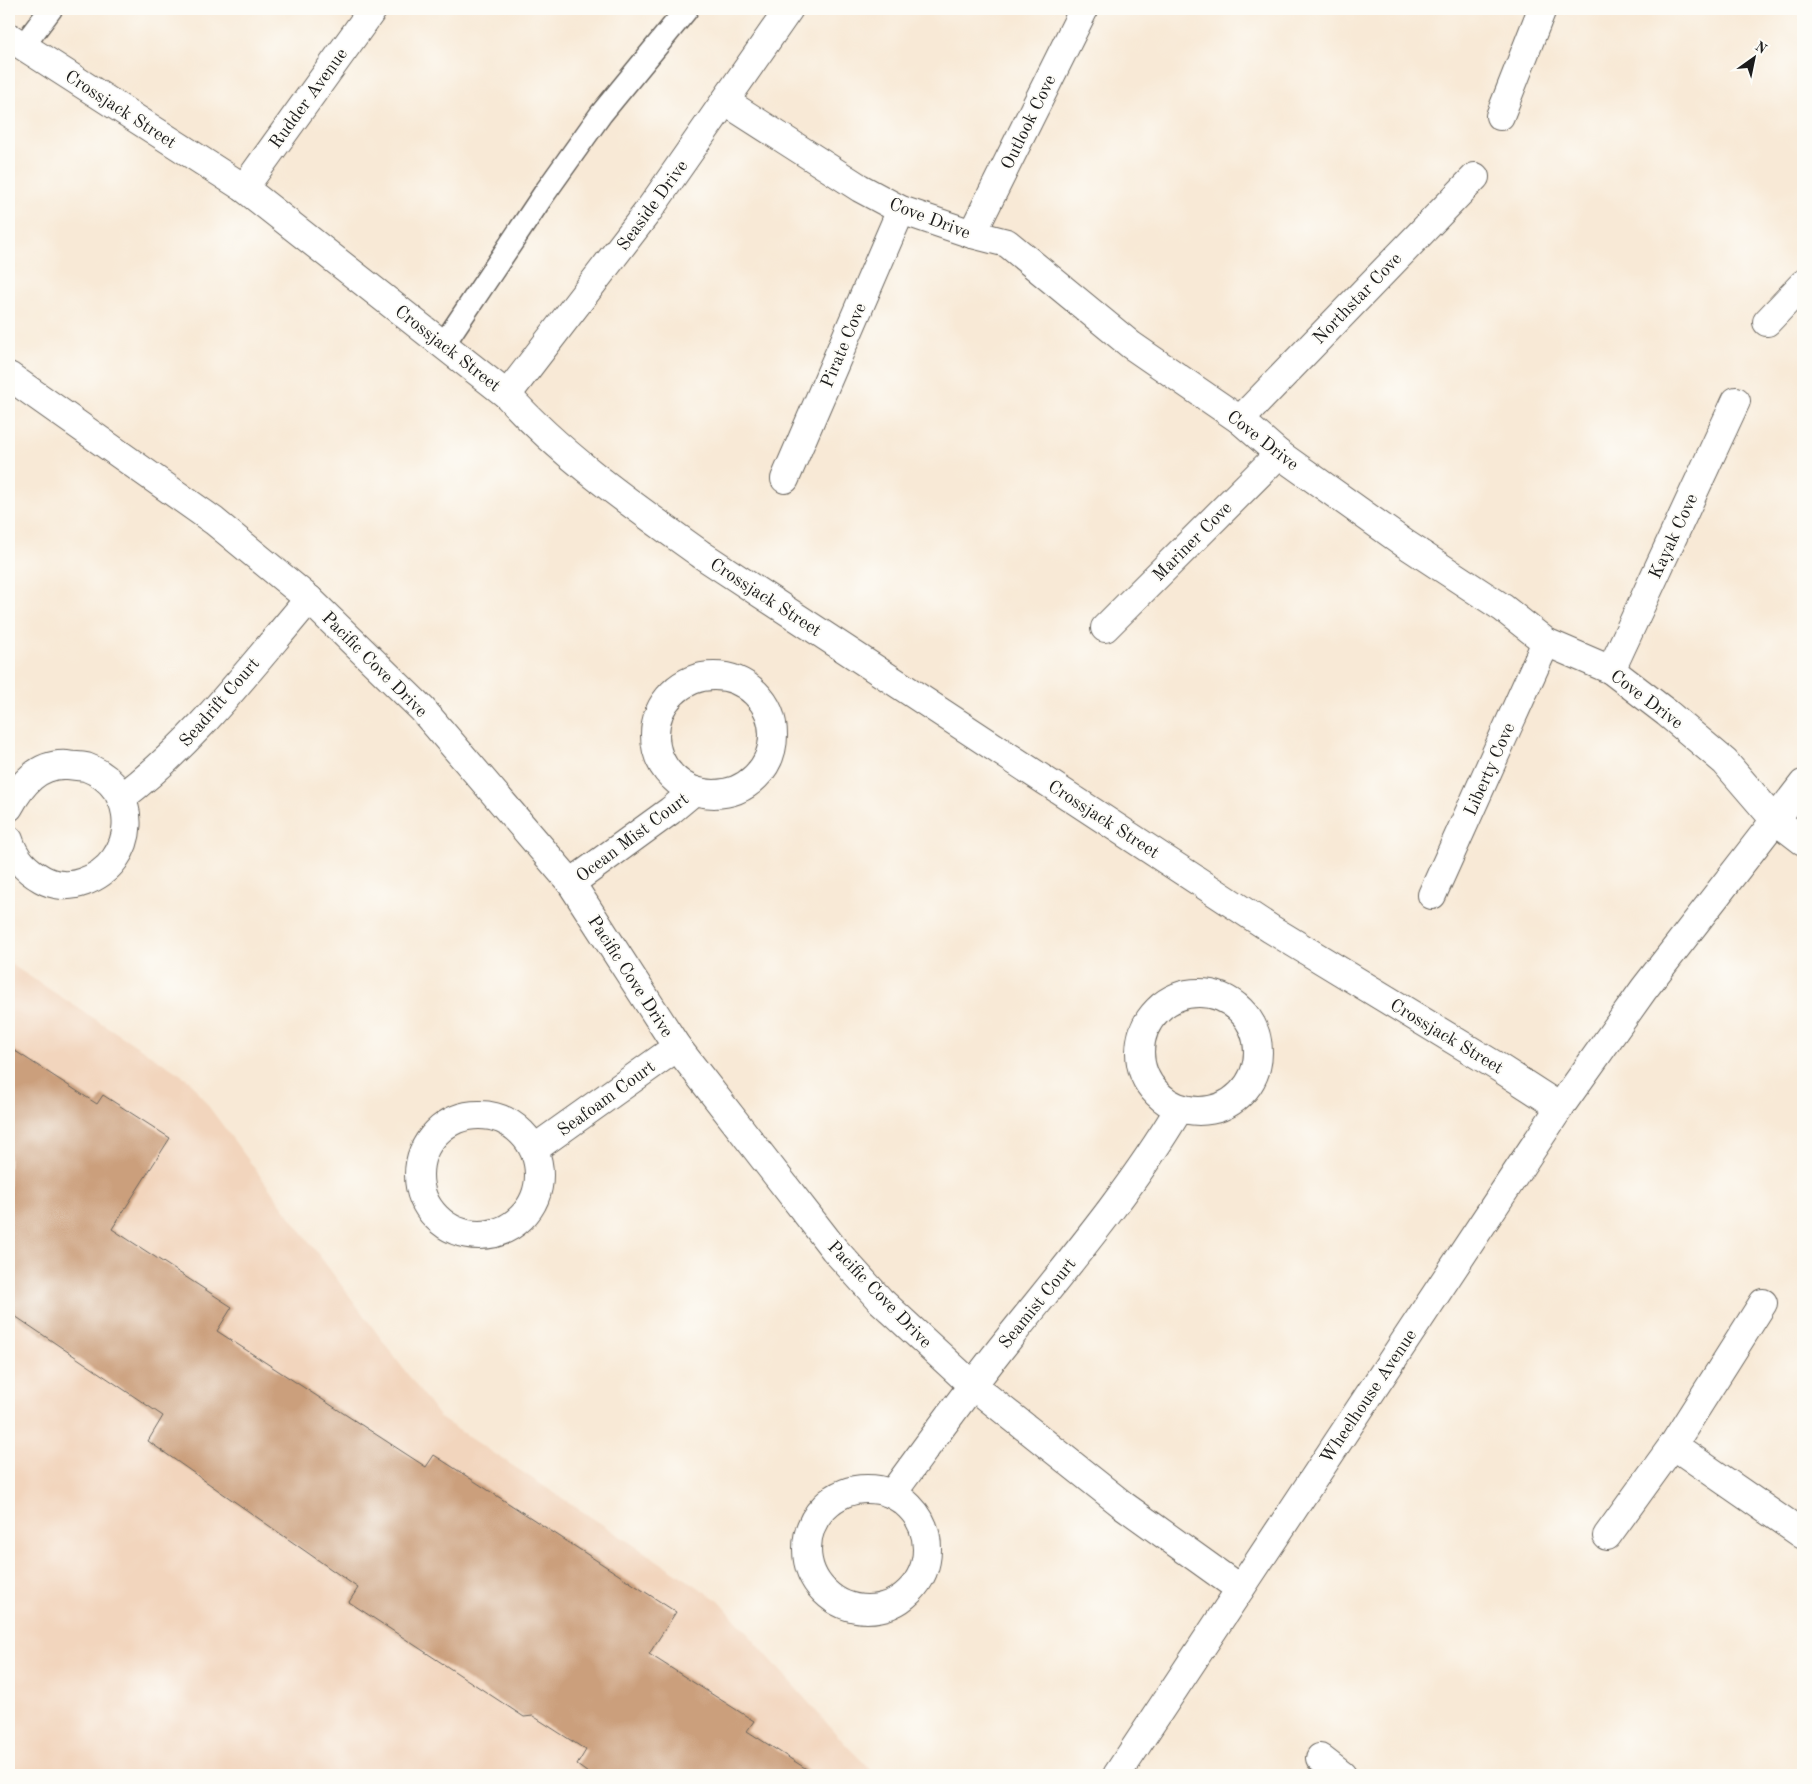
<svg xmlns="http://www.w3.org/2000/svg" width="1812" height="1784" font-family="'Old Standard TT',serif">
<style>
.built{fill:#f2d5bd}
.building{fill:#cb9f7b}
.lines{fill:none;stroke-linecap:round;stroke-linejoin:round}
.lane-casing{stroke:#69645d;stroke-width:25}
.street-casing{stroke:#69645d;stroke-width:30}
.lane{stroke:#fff;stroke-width:22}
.street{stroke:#fff;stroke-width:28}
.labels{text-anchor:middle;stroke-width:4;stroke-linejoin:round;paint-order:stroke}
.street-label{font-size:18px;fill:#1c1c1c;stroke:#fdfcf7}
</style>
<rect width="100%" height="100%" fill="#fdfcf7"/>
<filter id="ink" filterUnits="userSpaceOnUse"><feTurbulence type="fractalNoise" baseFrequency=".02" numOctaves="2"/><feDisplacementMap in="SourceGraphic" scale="10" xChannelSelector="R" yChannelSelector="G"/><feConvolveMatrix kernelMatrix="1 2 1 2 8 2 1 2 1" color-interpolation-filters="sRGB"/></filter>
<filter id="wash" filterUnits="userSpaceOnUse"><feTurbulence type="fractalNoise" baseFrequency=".0096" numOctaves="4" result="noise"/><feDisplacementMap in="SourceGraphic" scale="20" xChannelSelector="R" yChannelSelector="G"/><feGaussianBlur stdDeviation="1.12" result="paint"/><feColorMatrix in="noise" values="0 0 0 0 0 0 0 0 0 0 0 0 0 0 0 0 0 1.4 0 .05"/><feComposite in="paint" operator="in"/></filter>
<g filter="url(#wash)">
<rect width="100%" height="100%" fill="#f8e9d6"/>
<polygon class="built" points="9,963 189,1080 440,1418 719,1601 846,1745 876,1775 9,1775"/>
<g id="blocks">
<polygon class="building" points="9,1047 97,1104 103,1095 170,1138 112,1229 232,1307 217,1331 426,1467 434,1455 676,1612 649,1654 754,1721 747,1731 816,1775 591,1775 577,1765 586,1750 533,1716 524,1717 349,1602 358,1588 148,1441 163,1416 9,1312"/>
</g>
</g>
<g filter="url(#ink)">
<use href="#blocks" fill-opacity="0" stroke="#69645d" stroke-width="1"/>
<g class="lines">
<g class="lane-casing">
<g id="lane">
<polyline points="23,46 51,9"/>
<polyline points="443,345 544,194 601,114 687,9"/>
</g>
</g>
<g class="street-casing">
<g id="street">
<path d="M9,37l235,151 263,207c57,63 127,111 195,160l569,374 227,138 62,40"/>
<polyline points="726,102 860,188 901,210 972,234 1007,243 1131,345 1240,420 1279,454 1404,543 1503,608 1546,642 1611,670 1667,713 1725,762 1774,819 1803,841"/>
<polyline points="1500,116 1542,9"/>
<polyline points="244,188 373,9"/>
<polyline points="972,234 1084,9"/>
<polyline points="1767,322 1803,284"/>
<polyline points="9,376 214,521 309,599 422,709 571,883 677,1047 834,1249 880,1300 972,1385 1123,1505 1240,1589"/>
<polyline points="507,395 649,210 789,9"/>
<polyline points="1240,420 1475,177"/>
<polyline points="785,479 901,210"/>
<polyline points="1105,628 1279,454"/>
<polyline points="1611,670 1736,401"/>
<circle cx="714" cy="735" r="59"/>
<path d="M121,798c73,-55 129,-130 188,-199"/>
<path d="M9,807c12,-22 29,-44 58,-42 6,1 13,1 19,2 57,21 52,96 -3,115 -13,5 -29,4 -41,-3 -16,-9 -27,-20 -33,-39"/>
<polyline points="571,883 670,811 694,791"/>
<polyline points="1432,895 1546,642"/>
<circle cx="1199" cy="1052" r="59"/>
<circle cx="479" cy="1175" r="60"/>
<polyline points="534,1149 677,1047"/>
<polyline points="1673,1445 1803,1535"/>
<circle cx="867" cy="1549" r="60"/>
<path d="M892,1494c39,-53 77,-106 118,-157 59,-74 121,-147 169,-228"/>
<polyline points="1607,1536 1673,1445 1763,1303"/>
<polyline points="1320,1758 1342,1775"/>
<polyline points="1117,1775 1560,1107 1644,989 1803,784"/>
</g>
</g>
<use href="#lane" class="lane"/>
<use href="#street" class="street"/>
</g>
</g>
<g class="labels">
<g class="street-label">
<text transform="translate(308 98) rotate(-54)" y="6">Rudder Avenue</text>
<text transform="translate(121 109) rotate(33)" y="6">Crossjack Street</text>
<text transform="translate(1028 122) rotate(-64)" y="6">Outlook Cove</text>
<text transform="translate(652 205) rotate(-54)" y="6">Seaside Drive</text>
<text transform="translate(930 218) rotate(21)" y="6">Cove Drive</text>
<text transform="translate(1357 298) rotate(-46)" y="6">Northstar Cove</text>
<text transform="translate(843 345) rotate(-67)" y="6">Pirate Cove</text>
<text transform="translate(448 348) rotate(38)" y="6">Crossjack Street</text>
<text transform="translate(1263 440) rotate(38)" y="6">Cove Drive</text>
<text transform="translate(1673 536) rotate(-65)" y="6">Kayak Cove</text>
<text transform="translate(1192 541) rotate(-45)" y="6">Mariner Cove</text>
<text transform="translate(766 597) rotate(33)" y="6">Crossjack Street</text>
<text transform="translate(375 664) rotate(45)" y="6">Pacific Cove Drive</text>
<text transform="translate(1647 699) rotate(37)" y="6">Cove Drive</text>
<text transform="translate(219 702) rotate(-49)" y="6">Seadrift Court</text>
<text transform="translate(1489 769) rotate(-66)" y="6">Liberty Cove</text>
<text transform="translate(1104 819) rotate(33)" y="6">Crossjack Street</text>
<text transform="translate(632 837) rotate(-37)" y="6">Ocean Mist Court</text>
<text transform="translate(631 976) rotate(57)" y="6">Pacific Cove Drive</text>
<text transform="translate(1447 1036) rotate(31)" y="6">Crossjack Street</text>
<text transform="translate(606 1098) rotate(-36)" y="6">Seafoam Court</text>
<text transform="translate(880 1294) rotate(46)" y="6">Pacific Cove Drive</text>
<text transform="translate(1037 1303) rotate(-51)" y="6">Seamist Court</text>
<text transform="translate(1368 1396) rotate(-56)" y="6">Wheelhouse Avenue</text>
</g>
</g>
<rect width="1812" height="1784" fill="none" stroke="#fdfcf7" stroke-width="30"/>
<g transform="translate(1754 58) rotate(33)" stroke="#fdfcf7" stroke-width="4" paint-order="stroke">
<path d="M0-4L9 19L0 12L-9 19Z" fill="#1c1c1c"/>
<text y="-8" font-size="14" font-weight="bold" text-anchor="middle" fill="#1c1c1c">N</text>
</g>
</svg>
